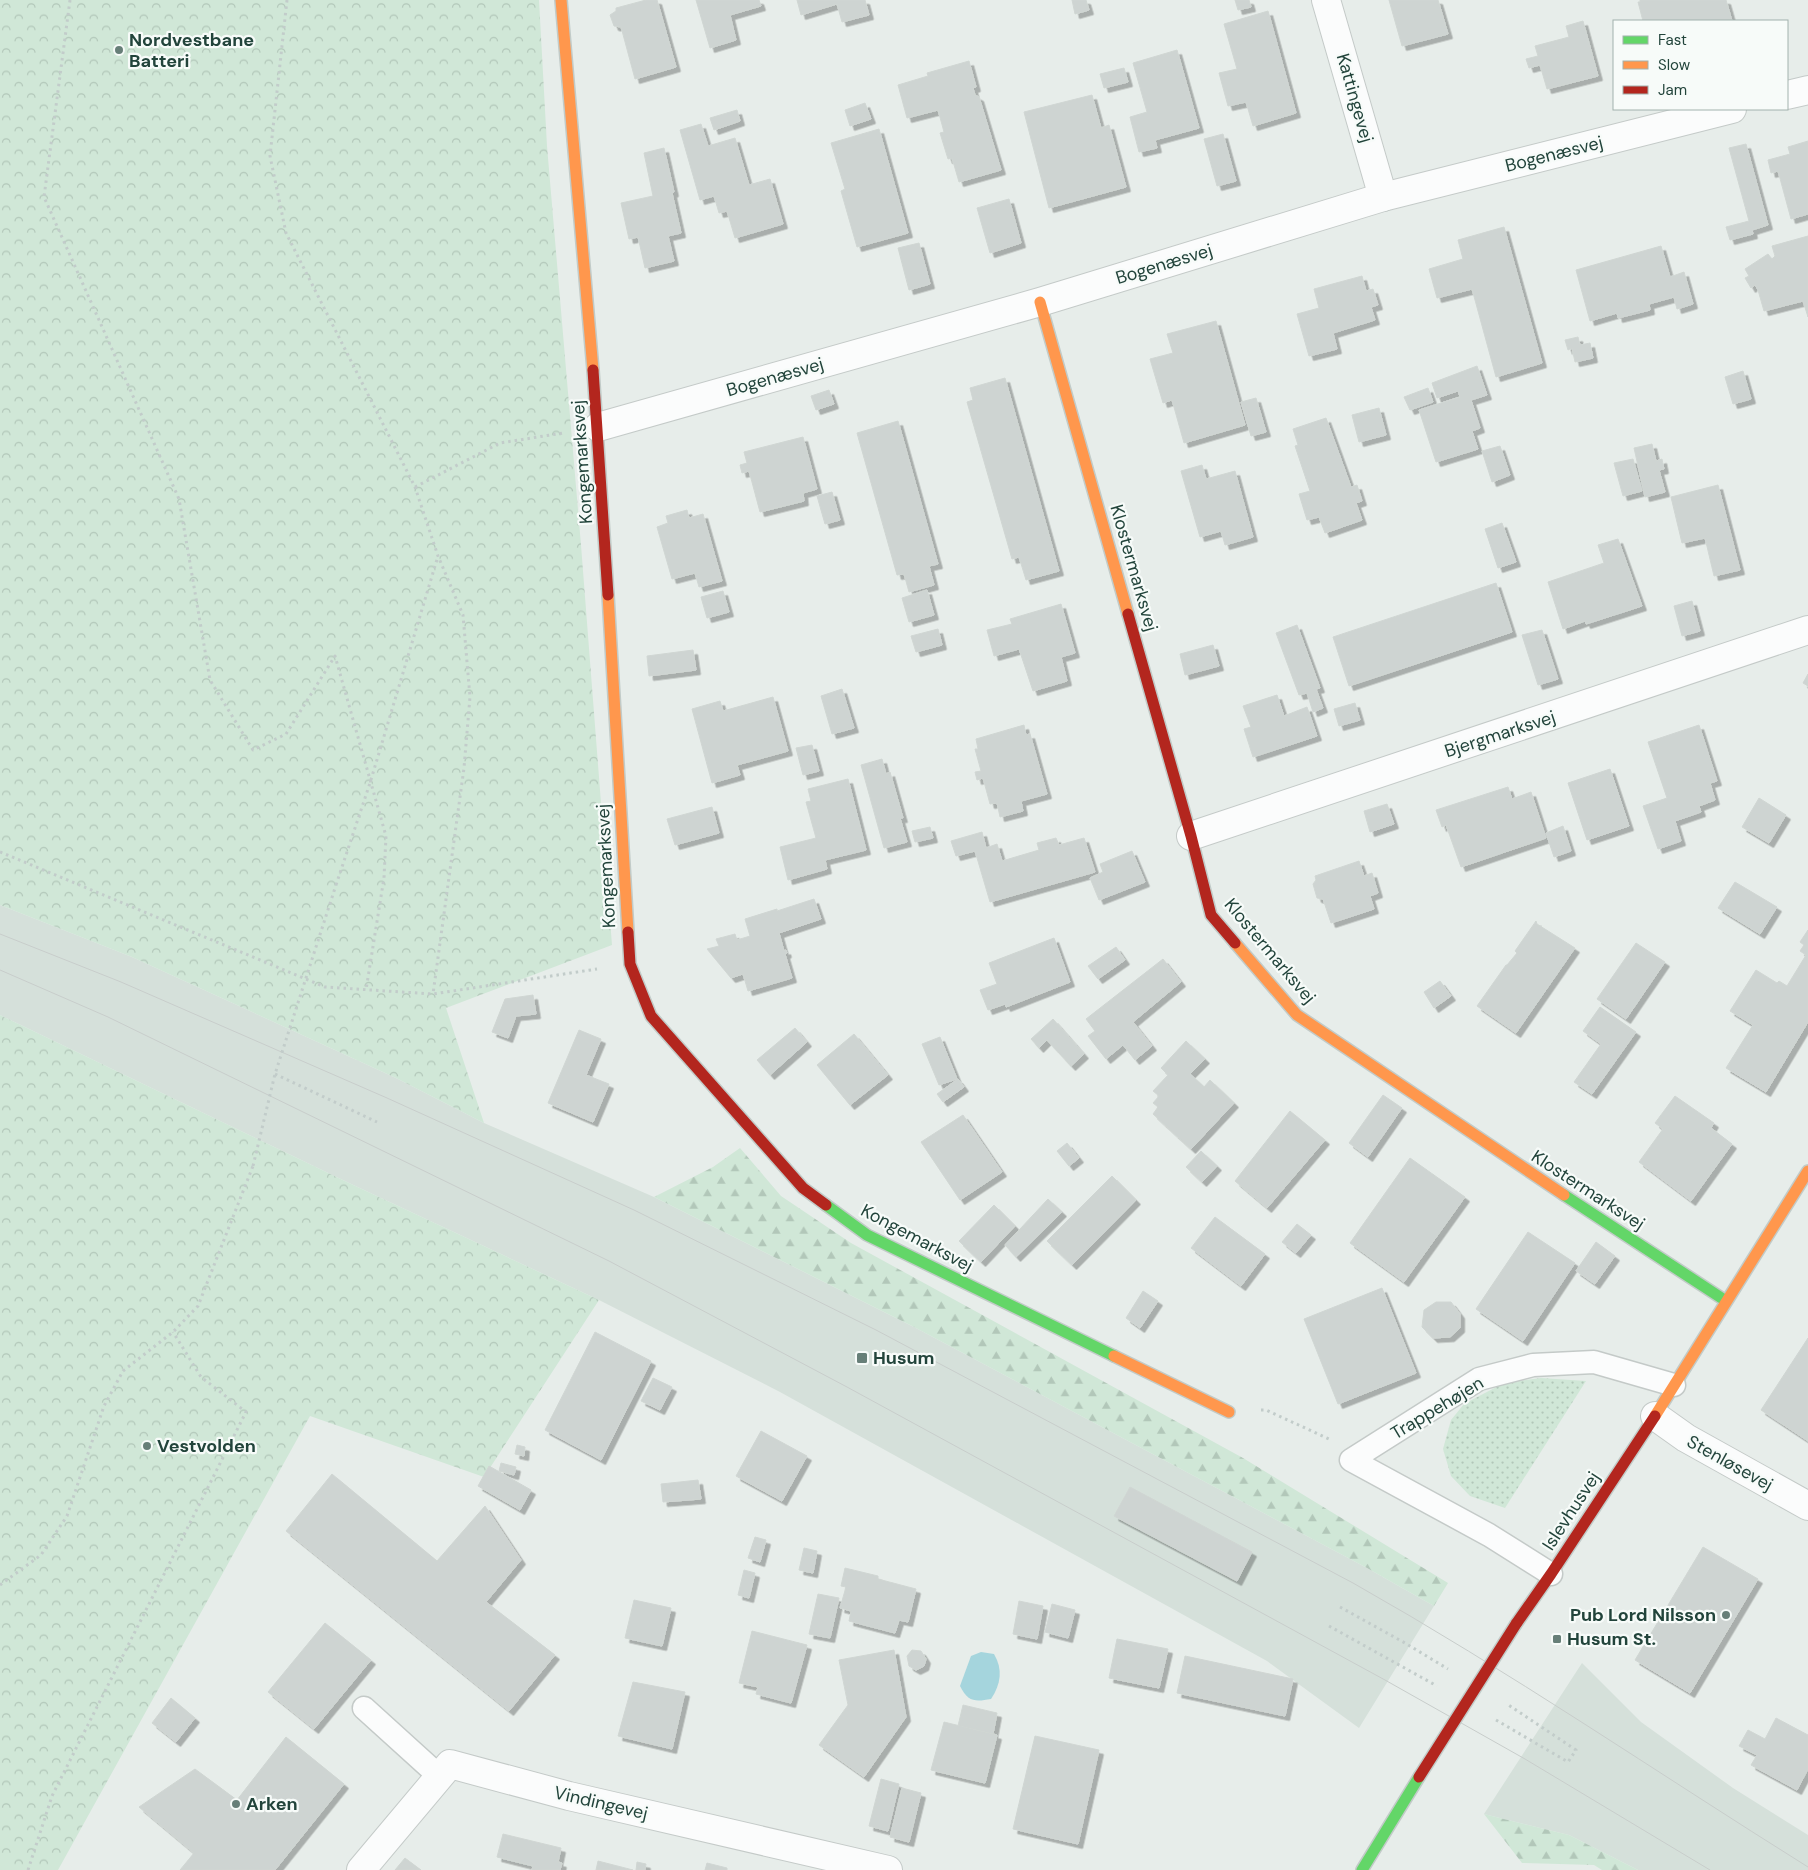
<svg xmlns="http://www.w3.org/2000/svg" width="1808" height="1870" font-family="'DM Sans',sans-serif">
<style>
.built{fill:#d5e0da}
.grass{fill:url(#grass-dots)}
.forest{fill:url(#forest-firs)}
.park{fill:url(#park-crowns)}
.water{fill:#a5d5dd}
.building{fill:#ced4d2;stroke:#d0d6d3;filter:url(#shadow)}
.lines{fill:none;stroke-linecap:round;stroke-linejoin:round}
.lane-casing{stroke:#c4cac8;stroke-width:25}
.street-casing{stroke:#c4cac8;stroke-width:30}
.fast-casing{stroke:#c2cbc8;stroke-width:14}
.slow-casing{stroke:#c2cbc8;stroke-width:14}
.jam-casing{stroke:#c2cbc8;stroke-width:14}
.path{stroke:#c2ccca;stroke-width:3;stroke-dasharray:2.5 4;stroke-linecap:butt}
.lane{stroke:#fbfcfc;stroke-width:22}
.street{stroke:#fbfcfc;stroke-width:28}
.fast{stroke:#63d668;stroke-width:11}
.slow{stroke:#ff974d;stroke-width:11}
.jam{stroke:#b3261e;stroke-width:11}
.tram{stroke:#c8cdcb;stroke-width:1}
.jam-bridge-casing{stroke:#c2cbc8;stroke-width:14;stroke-linecap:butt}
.path-bridge{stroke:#c2ccca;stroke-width:3;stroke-dasharray:2.5 4;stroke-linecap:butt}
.jam-bridge{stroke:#b3261e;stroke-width:11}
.poi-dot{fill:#677f78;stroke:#f7fbf9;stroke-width:2}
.labels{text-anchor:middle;stroke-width:4.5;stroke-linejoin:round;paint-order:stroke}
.poi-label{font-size:18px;font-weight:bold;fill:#22443b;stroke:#f7fbf9;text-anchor:start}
.street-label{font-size:18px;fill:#22443b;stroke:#f7fbf9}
</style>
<defs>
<pattern id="grass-dots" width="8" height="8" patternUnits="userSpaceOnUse" patternTransform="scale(1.25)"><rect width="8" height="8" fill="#d0e7d7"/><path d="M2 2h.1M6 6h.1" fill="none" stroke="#b2c7b9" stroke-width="1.8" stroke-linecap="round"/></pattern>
<pattern id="forest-firs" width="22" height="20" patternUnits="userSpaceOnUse" patternTransform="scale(1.25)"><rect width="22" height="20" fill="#d0e7d7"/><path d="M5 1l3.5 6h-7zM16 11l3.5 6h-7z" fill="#b2c7b9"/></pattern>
<pattern id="park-crowns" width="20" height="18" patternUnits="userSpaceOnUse" patternTransform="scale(1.25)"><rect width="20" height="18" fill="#d0e7d7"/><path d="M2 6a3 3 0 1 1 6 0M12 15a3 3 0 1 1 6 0" fill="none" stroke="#b2c7b9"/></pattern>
<filter id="shadow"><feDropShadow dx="4.5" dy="4.5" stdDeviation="0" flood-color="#0004"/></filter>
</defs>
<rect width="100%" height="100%" fill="#e7edea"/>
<g class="built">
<polygon points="0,905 132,957 396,1078 484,1123 654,1197 914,1327 1367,1568 1434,1606 1359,1728 1267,1661 780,1392 599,1300 349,1183 0,1015"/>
<polygon points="1582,1663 1641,1722 1733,1788 1808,1835 1808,1870 1638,1870 1569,1835 1484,1814"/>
</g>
<polygon class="grass" points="1541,1378 1586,1381 1505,1508 1470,1496 1451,1476 1443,1449 1451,1420 1464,1404 1504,1383"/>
<g class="forest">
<polygon points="740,1148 781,1196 851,1243 1243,1458 1448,1583 1434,1606 1367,1568 914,1327 654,1197 713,1167"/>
<polygon points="1484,1814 1569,1835 1638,1870 1602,1870 1594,1865 1522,1863"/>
</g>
<g class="park">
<polygon points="0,0 539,0 547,146 581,545 612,945 446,1008 484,1123 396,1078 132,957 0,905"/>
<polygon points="0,1015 349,1183 599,1300 484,1477 310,1416 58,1870 0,1870"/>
</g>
<path class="water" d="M981,1652l13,2c9,15 7,30 -3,45 -16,3 -23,3 -31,-13l11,-30z"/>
<g class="building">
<polygon points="646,0 657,0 676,67 635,79 621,27 614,26 610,15 616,11 616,8"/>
<polygon points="696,0 759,0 761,6 730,15 736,40 710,48"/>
<polygon points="797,0 865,0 869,15 842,22 837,4 801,15"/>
<polygon points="1072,0 1086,0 1089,10 1075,14"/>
<polygon points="1235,0 1249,0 1251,7 1238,10"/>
<polygon points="1389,0 1438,0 1448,34 1402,46"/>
<polygon points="1640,0 1726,0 1732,21 1643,21 1638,2 1640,2"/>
<polygon points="1268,11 1296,113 1253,126 1246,102 1228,106 1219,73 1237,69 1224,24"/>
<polygon points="1583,21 1598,76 1547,89 1540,65 1529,68 1526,59 1538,56 1535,46 1569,37 1566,26"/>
<polygon points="1177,50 1199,128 1155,140 1157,148 1139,152 1130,117 1147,112 1133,63"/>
<polygon points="969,61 976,87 973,88 975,95 979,97 1001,170 959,182 952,158 948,159 940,133 944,132 938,110 907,118 898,85 928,76 927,73"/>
<polygon points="1124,68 1128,82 1104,88 1100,74"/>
<polygon points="1092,95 1101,128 1109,125 1126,187 1049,208 1024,112"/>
<polygon points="865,103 871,119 850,126 845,110"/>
<polygon points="737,110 740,121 714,130 710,118"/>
<polygon points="701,124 708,146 735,138 749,185 770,179 783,224 735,238 727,211 719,213 714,196 700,200 680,130"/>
<polygon points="879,129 908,233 857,247 841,191 845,189 831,143"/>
<polygon points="1223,134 1236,181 1217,186 1204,139"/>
<polygon points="1808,141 1808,214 1791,219 1778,171 1771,173 1768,160 1790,154 1788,147"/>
<polygon points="1746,144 1768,225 1752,230 1753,234 1730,240 1726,227 1749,221 1729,148"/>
<polygon points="664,148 674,192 672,193 681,233 668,236 674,261 645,268 638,237 629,239 621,203 653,196 644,153"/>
<polygon points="1009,199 1021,243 990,253 977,208"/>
<polygon points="1504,227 1542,363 1496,377 1472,289 1437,298 1429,269 1463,259 1458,240"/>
<polygon points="1808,236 1808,317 1803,301 1764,311 1758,290 1755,285 1751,288 1745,278 1749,276 1745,269 1768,254 1772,259 1775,256 1772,246"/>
<polygon points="919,243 930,284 909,290 898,248"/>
<polygon points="1661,246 1670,277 1684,272 1693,304 1677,309 1674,297 1649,304 1650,310 1618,318 1617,313 1590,321 1576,270"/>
<polygon points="1362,276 1366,291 1373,289 1378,305 1371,307 1375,320 1333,333 1337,349 1309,356 1297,314 1319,308 1314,289"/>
<polygon points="1216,321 1245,425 1184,443 1172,400 1163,403 1150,359 1173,353 1167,334"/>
<polygon points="1578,337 1580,345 1590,343 1593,358 1575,362 1572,348 1568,350 1565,340"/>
<polygon points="1477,366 1487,395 1471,400 1480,428 1472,431 1478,449 1436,462 1419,410 1460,397 1458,391 1437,398 1432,383"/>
<polygon points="1743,371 1751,399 1733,404 1725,377"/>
<polygon points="1005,378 1059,571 1026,580 1019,557 1012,559 967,402 973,400 970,388"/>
<polygon points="1428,388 1433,402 1410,410 1404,397"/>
<polygon points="829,390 834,404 816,410 811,396"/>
<polygon points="1256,398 1266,432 1251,436 1241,402"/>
<polygon points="1379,408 1386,435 1359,442 1352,415"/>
<polygon points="1326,418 1351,487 1357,485 1362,501 1356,503 1362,520 1325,533 1319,517 1307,520 1299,494 1310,491 1295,446 1298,445 1293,429"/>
<polygon points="898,421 938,564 929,566 934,585 909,592 904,574 897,575 857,433"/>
<polygon points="803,437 817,489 803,493 804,501 760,512 749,471 742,473 740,465 747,463 744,452"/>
<polygon points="1652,444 1656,461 1662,459 1664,469 1659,470 1665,492 1645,497 1634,448"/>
<polygon points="1500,446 1510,475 1492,482 1482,451"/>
<polygon points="1633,459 1642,491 1623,496 1614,463"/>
<polygon points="1202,465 1206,479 1235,471 1253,537 1225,545 1221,531 1200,537 1181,471"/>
<polygon points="1718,485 1740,570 1714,576 1705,538 1682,543 1671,497"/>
<polygon points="832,492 840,520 825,524 817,496"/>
<polygon points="687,510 689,518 703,514 722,581 699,587 695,573 672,579 657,527 668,523 666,516"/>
<polygon points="1502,523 1516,562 1498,568 1485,529"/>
<polygon points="1618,539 1642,606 1586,624 1585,621 1563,629 1548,582 1604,563 1598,545"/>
<polygon points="1496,583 1512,632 1349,686 1333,637"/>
<polygon points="927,590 934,615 909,622 902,598"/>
<polygon points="723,591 729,612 707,618 701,597"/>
<polygon points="1692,601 1700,631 1682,636 1674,606"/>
<polygon points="1061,604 1075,653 1061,657 1067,681 1033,691 1019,649 994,656 987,630 1012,624 1010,619"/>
<polygon points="1297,625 1320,688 1316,689 1323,708 1313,712 1307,693 1299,695 1276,633"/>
<polygon points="938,629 942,645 916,652 911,636"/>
<polygon points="1542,630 1558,679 1538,685 1522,635"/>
<polygon points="1213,645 1219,666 1185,675 1180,654"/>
<polygon points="693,650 696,670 649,676 647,656"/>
<polygon points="1808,674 1808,686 1803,683"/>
<polygon points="842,689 854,728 832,734 821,696"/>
<polygon points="1277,695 1284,716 1307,707 1317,736 1253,757 1244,729 1251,727 1243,706"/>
<polygon points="773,697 788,751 737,765 740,775 712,783 692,709 720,701 723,711"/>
<polygon points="1355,703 1360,720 1339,726 1334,709"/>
<polygon points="1024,725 1026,735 1030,734 1047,794 1021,801 1023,811 1000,817 997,803 990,804 983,778 977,780 975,772 981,771 975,749 978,749 976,739"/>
<polygon points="1699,725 1717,781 1710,783 1715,800 1699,806 1701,812 1675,821 1681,841 1658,849 1643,806 1667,798 1648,742"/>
<polygon points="812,745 819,771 803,775 796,748"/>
<polygon points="882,759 886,774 890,772 903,818 900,818 907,842 884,848 861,765"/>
<polygon points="1610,769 1629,826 1587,840 1568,783"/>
<polygon points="848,779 866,850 825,860 827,869 788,880 780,847 816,838 806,802 811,801 808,789"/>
<polygon points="1508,787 1512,799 1531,792 1546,838 1461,867 1446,825 1442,827 1436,810"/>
<polygon points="1759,798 1786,815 1769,843 1742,827"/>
<polygon points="1387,804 1394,824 1370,832 1364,811"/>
<polygon points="712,807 719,833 675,845 667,819"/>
<polygon points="1563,826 1571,851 1554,857 1546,833"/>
<polygon points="930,827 933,838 915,842 912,831"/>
<polygon points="982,832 986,848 997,844 1002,861 1039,850 1037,843 1056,838 1059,845 1084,838 1095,872 990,902 975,851 956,856 951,841"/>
<polygon points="1132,851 1145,882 1099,900 1090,878 1103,872 1100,864"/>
<polygon points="1359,861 1364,876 1372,873 1378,893 1370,896 1374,909 1331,923 1323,899 1317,898 1313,884 1316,880 1315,876"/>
<polygon points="1735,882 1777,907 1760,934 1718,908"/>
<polygon points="814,899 821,919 779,933 784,951 786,950 787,953 785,954 792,978 748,991 743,974 731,978 707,949 719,946 716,939 735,934 737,940 750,936 745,919 777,909 777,911"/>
<polygon points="1536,921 1537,924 1575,948 1516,1033 1477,1006 1506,965 1507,965 1517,953 1515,951"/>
<polygon points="1808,930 1808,1022 1766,1092 1726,1068 1753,1025 1730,1011 1756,970 1777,983 1779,981 1787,986 1806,955 1800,951 1804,945 1800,942"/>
<polygon points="1054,938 1070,982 1006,1007 1005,1004 988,1010 980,990 997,984 989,963"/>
<polygon points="1636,943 1665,962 1626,1019 1597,999"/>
<polygon points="1116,947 1125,960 1098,979 1088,966"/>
<polygon points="1163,959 1181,982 1133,1022 1152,1046 1135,1060 1123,1045 1106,1059 1088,1036 1095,1031 1086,1019"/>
<polygon points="1440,981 1451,996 1434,1008 1424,992"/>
<polygon points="533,995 536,1014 516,1016 508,1038 492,1032 505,999"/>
<polygon points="1600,1007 1636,1032 1592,1094 1574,1082 1601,1044 1583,1031"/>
<polygon points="1053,1019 1084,1054 1071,1066 1047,1040 1039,1048 1031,1039"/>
<polygon points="795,1028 807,1042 770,1075 757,1060"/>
<polygon points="579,1030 601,1039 586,1075 609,1084 593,1122 548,1103"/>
<polygon points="854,1034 888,1075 850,1105 817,1065"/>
<polygon points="940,1037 957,1079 939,1085 922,1044"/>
<polygon points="1186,1041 1205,1059 1190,1074 1204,1087 1210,1080 1234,1103 1191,1149 1153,1114 1158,1107 1153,1103 1159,1096 1153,1091 1168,1075 1161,1068"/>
<polygon points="958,1079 964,1087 943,1102 937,1094"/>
<polygon points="1383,1095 1402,1108 1368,1157 1349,1143"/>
<polygon points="1675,1096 1714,1123 1711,1128 1732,1144 1691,1201 1639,1162 1663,1129 1655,1123"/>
<polygon points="1290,1111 1325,1140 1267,1208 1235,1181"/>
<polygon points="963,1115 1002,1172 960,1200 921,1142"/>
<polygon points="1067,1143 1079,1158 1069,1166 1057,1151"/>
<polygon points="1201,1151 1217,1166 1202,1182 1186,1167"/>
<polygon points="1410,1158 1465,1197 1404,1282 1350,1243"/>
<polygon points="1112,1176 1136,1200 1072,1265 1047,1241"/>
<polygon points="1048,1199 1062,1212 1016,1257 1005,1245"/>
<polygon points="994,1205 1015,1226 981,1262 959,1241"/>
<polygon points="1215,1217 1265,1254 1241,1286 1191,1248"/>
<polygon points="1297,1224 1311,1235 1296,1253 1282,1242"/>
<polygon points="1528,1232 1575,1263 1523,1341 1476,1309"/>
<polygon points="1596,1242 1615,1256 1595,1284 1576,1271"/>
<polygon points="1382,1288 1416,1373 1338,1404 1304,1319"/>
<polygon points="1143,1291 1158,1301 1140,1328 1126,1318"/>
<polygon points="1436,1302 1451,1302 1460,1314 1460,1328 1450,1337 1433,1338 1422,1327 1424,1310"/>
<polygon points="595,1332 651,1361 601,1460 545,1430"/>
<polygon points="1808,1338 1808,1441 1761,1410"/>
<polygon points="653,1378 672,1387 660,1410 641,1401"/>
<polygon points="761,1431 807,1456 782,1501 736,1476"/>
<polygon points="517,1445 525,1447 524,1456 515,1454"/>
<polygon points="501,1463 516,1467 514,1475 499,1471"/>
<polygon points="489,1466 531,1490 520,1510 478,1486"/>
<polygon points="332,1474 437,1561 485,1506 521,1560 486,1602 555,1655 509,1711 286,1531"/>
<polygon points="698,1480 701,1499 663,1502 661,1484"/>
<polygon points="1130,1487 1252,1552 1237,1581 1114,1516"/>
<polygon points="755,1537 766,1540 760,1562 748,1558"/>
<polygon points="1703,1547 1758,1579 1690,1693 1635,1660"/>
<polygon points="804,1548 817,1551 813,1573 799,1570"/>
<polygon points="845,1568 878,1576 878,1579 916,1589 908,1622 899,1620 895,1633 849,1621 851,1611 840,1608 846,1587 841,1586"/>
<polygon points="744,1570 755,1573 749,1598 738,1595"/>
<polygon points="818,1594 839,1598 830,1638 809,1634"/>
<polygon points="634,1600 671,1608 662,1646 625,1638"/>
<polygon points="1019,1601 1043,1606 1037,1639 1013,1634"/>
<polygon points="1052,1604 1075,1610 1068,1638 1045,1632"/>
<polygon points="325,1623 371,1660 314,1729 268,1692"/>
<polygon points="752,1631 807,1645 791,1703 756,1694 758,1687 739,1683"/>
<polygon points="1117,1639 1168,1649 1159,1688 1109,1678"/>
<polygon points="894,1650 906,1717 864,1777 819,1745 848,1705 839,1660"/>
<polygon points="912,1650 921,1651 926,1659 924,1666 916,1670 909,1666 907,1656"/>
<polygon points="1185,1656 1293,1679 1285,1716 1177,1693"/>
<polygon points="633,1682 685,1692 672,1749 618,1736"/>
<polygon points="171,1698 195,1718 176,1742 152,1723"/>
<polygon points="963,1705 997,1713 993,1734 958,1726"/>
<polygon points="1776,1718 1808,1735 1808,1769 1797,1790 1751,1765 1757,1755 1739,1746 1748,1730 1765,1739"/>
<polygon points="944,1722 997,1735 985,1783 931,1770"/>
<polygon points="1035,1736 1099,1750 1078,1844 1013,1829"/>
<polygon points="286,1737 344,1784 275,1870 180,1870 194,1853 139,1807 195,1769 237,1800"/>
<polygon points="881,1779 899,1784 888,1831 869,1826"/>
<polygon points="902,1788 921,1793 909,1842 890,1837"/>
<polygon points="503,1834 561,1848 558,1862 562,1863 560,1870 532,1870 533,1866 497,1857"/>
<polygon points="405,1858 421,1870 395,1870"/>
<polygon points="598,1861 633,1870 596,1870"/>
<polygon points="637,1862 646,1864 645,1870 636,1870"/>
<polygon points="707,1863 727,1868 727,1870 705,1870"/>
</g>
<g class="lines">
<g class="lane-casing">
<g id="lane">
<polyline points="1551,1574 1489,1535 1351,1460 1479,1379 1533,1365 1594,1362 1674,1385"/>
<polyline points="364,1708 439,1776"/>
</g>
</g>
<g class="street-casing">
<g id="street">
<polyline points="1326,0 1383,197"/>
<polyline points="1787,95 1808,90"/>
<polyline points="598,427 1040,302 1383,197 1732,109"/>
<polyline points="1191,836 1808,630"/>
<polyline points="1655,1416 1686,1438 1808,1506"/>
<polyline points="361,1870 450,1764 569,1796 888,1870"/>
</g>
</g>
<g class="fast-casing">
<g id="fast">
<polyline points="1564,1195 1726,1301"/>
<polyline points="826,1205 867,1235 1114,1356"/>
<polyline points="1362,1870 1419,1777"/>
</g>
</g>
<g class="slow-casing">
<g id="slow">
<polyline points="561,0 593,370"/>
<polyline points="1040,302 1128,614"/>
<polyline points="608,595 628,932"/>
<polyline points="1235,943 1297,1015 1564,1195"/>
<polyline points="1114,1356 1229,1412"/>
<polyline points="1655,1416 1808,1171"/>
</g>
</g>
<g class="jam-casing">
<g id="jam">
<polyline points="593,370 608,595"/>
<polyline points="1128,614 1191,836 1211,915 1235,943"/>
<polyline points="628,932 630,964 651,1016 803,1188 826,1205"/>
<polyline points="1516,1624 1551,1574 1655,1416"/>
</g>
</g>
<g class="path">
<polyline points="70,0 44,197 179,499 210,680 253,750 286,734 335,656 386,836 384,878 366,990"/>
<polyline points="287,0 270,156 286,233 415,487 438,556 463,615 470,697 464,768 433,994"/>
<polyline points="415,487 500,443 563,433"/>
<polyline points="0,852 325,987 433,994 597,969"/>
<polyline points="336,885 370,783 438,556"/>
<polyline points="275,1074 377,1122"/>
<polyline points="1261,1410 1266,1410 1329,1439"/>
<polyline points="0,1585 41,1555 67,1516 104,1406 123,1371 173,1332 198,1306 253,1166"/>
<polyline points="1340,1607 1405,1643 1448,1669"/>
<polyline points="1329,1626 1437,1686"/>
<polyline points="1496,1720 1568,1762 1576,1750 1507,1704"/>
<polyline points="28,1870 52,1796 246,1412 201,1377 173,1332"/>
</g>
<use href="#lane" class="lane"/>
<use href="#street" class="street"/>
<use href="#fast" class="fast"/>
<use href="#slow" class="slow"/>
<use href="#jam" class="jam"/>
<g class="tram">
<path d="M0,934l121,48 266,116 247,112 242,120 477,253c156,88 303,189 455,284"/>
<polyline points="0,970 108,1017 609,1261 847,1387 1385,1680 1525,1759 1710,1870"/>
</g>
<g class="jam-bridge-casing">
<polyline id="jam-bridge" points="1419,1777 1516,1624"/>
</g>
<polyline class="path-bridge" points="253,1166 275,1074 336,885"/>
<use href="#jam-bridge" class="jam-bridge"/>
</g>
<g class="poi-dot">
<circle cx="119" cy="50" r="5"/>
<rect x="856" y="1352" width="12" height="12" rx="2.5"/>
<circle cx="147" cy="1446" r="5"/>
<circle cx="1726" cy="1615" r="5"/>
<rect x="1552" y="1634" width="10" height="10" rx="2.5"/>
<circle cx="236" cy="1804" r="5"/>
</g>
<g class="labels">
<g class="poi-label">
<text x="129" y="46">Nordvestbane<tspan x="129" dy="21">Batteri</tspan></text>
<text x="873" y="1364">Husum</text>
<text x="157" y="1452">Vestvolden</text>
<text x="1716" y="1621" text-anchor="end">Pub Lord Nilsson</text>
<text x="1567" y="1645">Husum St.</text>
<text x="246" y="1810">Arken</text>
</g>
<g class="street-label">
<text transform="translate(1355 98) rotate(74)" y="6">Kattingevej</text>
<text transform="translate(1554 154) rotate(-14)" y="6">Bogenæsvej</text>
<text transform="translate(1164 264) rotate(-17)" y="6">Bogenæsvej</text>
<text transform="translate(775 377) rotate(-16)" y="6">Bogenæsvej</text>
<text transform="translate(582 462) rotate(-94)" y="6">Kongemarksvej</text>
<text transform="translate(1134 568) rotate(74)" y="6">Klostermarksvej</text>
<text transform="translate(1500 734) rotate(-18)" y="6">Bjergmarksvej</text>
<text transform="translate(606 866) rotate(-93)" y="6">Kongemarksvej</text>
<text transform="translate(1270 951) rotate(50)" y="6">Klostermarksvej</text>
<text transform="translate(1588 1190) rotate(33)" y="6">Klostermarksvej</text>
<text transform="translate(917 1238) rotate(28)" y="6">Kongemarksvej</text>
<text transform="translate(1437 1408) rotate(-31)" y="6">Trappehøjen</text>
<text transform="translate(1730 1463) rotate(29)" y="6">Stenløsevej</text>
<text transform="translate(1571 1511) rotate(-57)" y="6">Islevhusvej</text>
<text transform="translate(601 1803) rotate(13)" y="6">Vindingevej</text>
</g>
</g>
<rect x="1613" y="20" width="175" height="90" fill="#f7fbf9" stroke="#a2b2ad"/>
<rect x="1623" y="36" width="25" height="8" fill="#63d668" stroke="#a2b2ad"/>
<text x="1658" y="45" font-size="15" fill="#22443b">Fast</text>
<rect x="1623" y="61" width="25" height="8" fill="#ff974d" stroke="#a2b2ad"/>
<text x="1658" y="70" font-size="15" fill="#22443b">Slow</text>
<rect x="1623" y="86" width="25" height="8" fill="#b3261e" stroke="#a2b2ad"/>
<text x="1658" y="95" font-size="15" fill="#22443b">Jam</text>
</svg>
